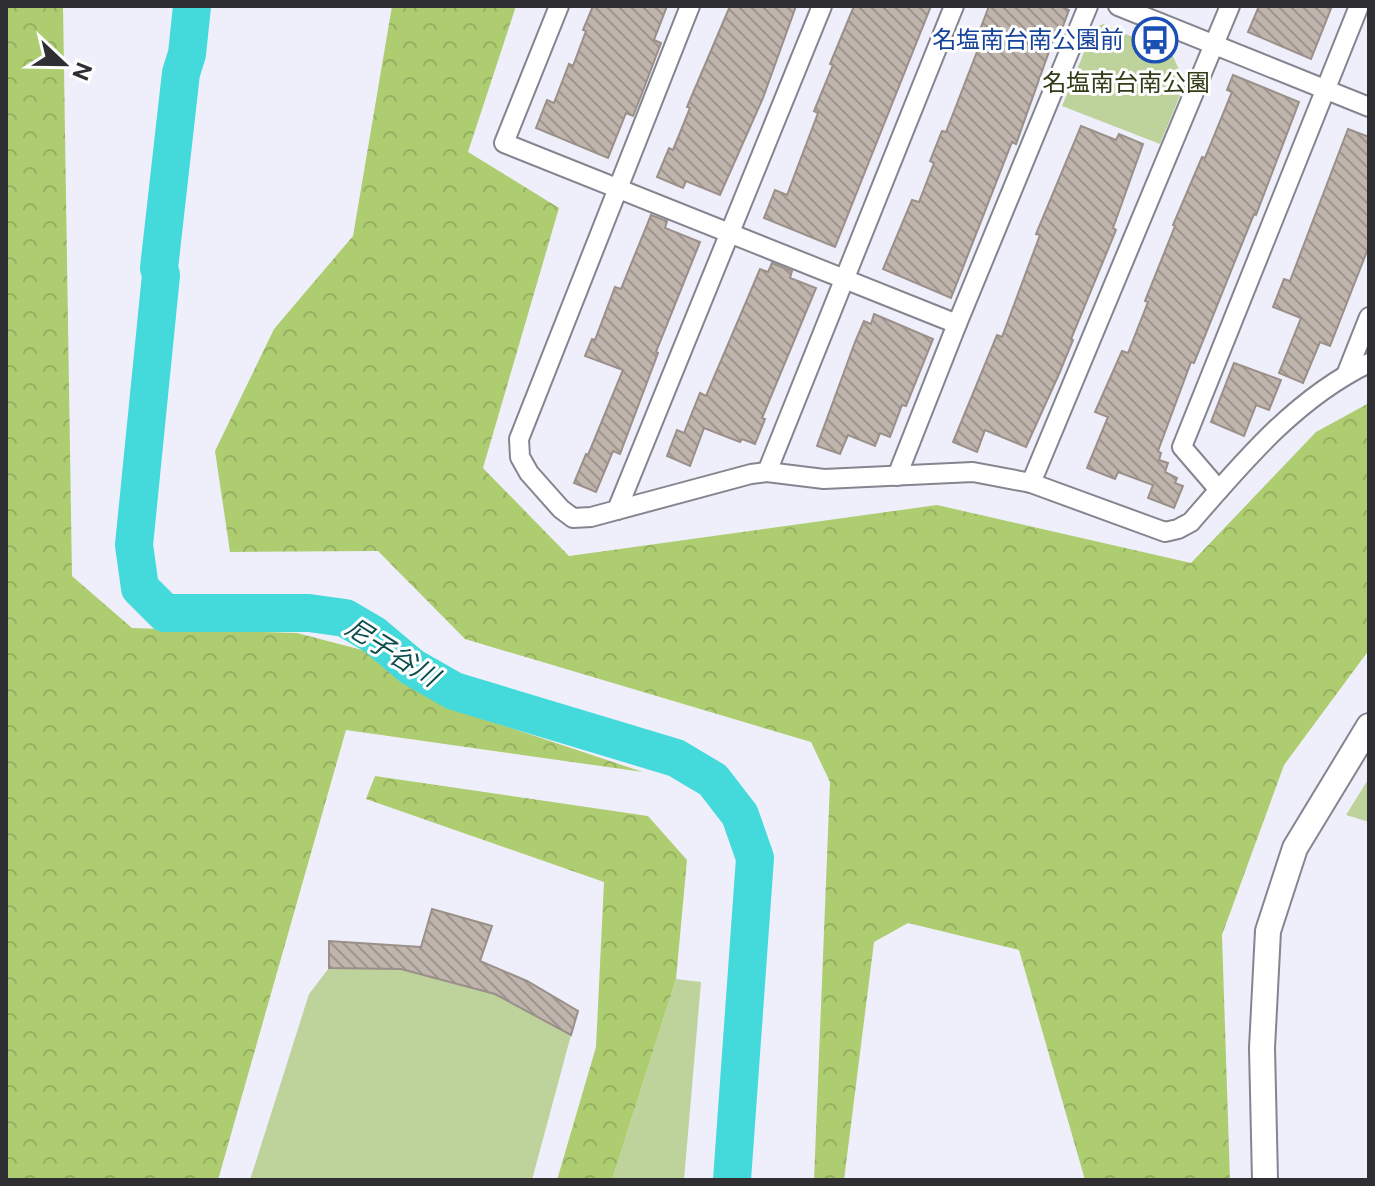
<svg xmlns="http://www.w3.org/2000/svg" width="1375" height="1186" font-family="'Public Sans','Noto Sans JP',sans-serif">
<style>
.green{fill:#bed29c}
.forest{fill:url(#forest-crowns)}
.lines{fill:none;stroke-linecap:round;stroke-linejoin:round}
.river{stroke:#44dadb;stroke-width:38}
.building{fill:url(#building-back-hatch);stroke:#9a9089;stroke-width:2}
.minor-casing{stroke:#858590;stroke-width:22}
.tertiary-casing{stroke:#858590;stroke-width:28}
.minor{stroke:#fff;stroke-width:18}
.tertiary{stroke:#fff;stroke-width:24}
.labels{text-anchor:middle;stroke-width:6;stroke-linejoin:round;paint-order:stroke}
.transit-label{font-size:24px;fill:#164399;stroke:#fefefe;text-anchor:end}
.park-label{font-size:24px;fill:#303c16;stroke:#fefefe}
.water-label{font-size:26px;font-style:italic;fill:#0c4d4e;stroke:#fefefe}
</style>
<defs>
<pattern id="forest-crowns" width="20" height="18" patternUnits="userSpaceOnUse" patternTransform="scale(2)"><rect width="20" height="18" fill="#aecd71"/><path d="M2 6a3 3 0 1 1 6 0M12 15a3 3 0 1 1 6 0" fill="none" stroke="#96b062"/></pattern>
<pattern id="building-back-hatch" width="6" height="6" patternUnits="userSpaceOnUse" patternTransform="scale(2)"><rect width="6" height="6" fill="#bfb5ad"/><path d="M-1 5l2 2M0 0l6 6M5-1l2 2" fill="none" stroke="#9c948d"/></pattern>
</defs>
<rect width="100%" height="100%" fill="#efeffb"/>
<g class="green">
<polygon points="1103,24 1172,54 1185,83 1160,144 1062,106 1094,28"/>
<polygon points="1369,778 1369,822 1346,815"/>
<polygon points="329,968 401,969 495,994 571,1035 532,1180 250,1180 309,994"/>
<polygon points="676,979 701,982 684,1180 612,1180"/>
</g>
<g class="forest">
<polygon points="6,6 63,6 72,576 132,628 297,633 366,651 460,711 643,772 346,730 218,1180 6,1180"/>
<polygon points="392,6 516,6 468,152 559,208 483,468 569,556 937,505 1191,563 1316,432 1369,403 1369,650 1284,765 1222,935 1230,1180 1085,1180 1019,950 908,923 874,942 844,1180 814,1180 830,782 811,742 465,639 378,551 230,552 215,451 274,329 353,236"/>
<polygon points="375,776 648,816 687,860 676,979 612,1180 557,1180 596,1047 604,882 366,799"/>
</g>
<g class="lines">
<polyline class="river" points="192,6 187,54 181,73 159,268 161,275 134,545 140,588 165,613 309,613 345,618 374,635 412,667 454,691 676,758 713,780 740,815 755,858 732,1180"/>
</g>
<g class="building">
<polygon points="593,6 667,6 654,40 661,43 641,96 633,116 626,113 608,158 536,128 547,100 554,103 569,64 573,66 586,31 583,30"/>
<polygon points="730,6 796,6 763,98 720,195 686,181 683,188 657,177 669,148 673,150 690,108 687,107"/>
<polygon points="854,6 931,6 835,247 764,218 775,190 787,195 818,113 814,111 833,65 830,64"/>
<polygon points="989,6 1060,6 1069,10 1060,34 1056,32 1016,144 1012,142 951,298 883,269 912,200 919,202 934,163 930,161 942,131 946,132 980,44 975,43"/>
<polygon points="1259,6 1332,6 1311,59 1248,32"/>
<polygon points="1233,75 1299,102 1256,215 1254,214 1239,251 1194,363 1191,362 1158,451 1161,453 1159,460 1168,463 1165,472 1177,478 1175,483 1183,486 1174,508 1148,498 1153,485 1118,472 1115,479 1087,468 1108,417 1095,412 1122,351 1128,353 1148,302 1145,301 1175,226 1173,225 1202,157 1205,158 1232,92 1227,90"/>
<polygon points="1081,126 1116,140 1119,134 1143,144 1113,228 1116,230 1071,339 1073,340 1059,374 1026,447 985,430 977,452 953,442 997,335 1002,337 1040,235 1036,234"/>
<polygon points="1348,129 1369,137 1369,246 1330,346 1320,342 1303,383 1279,373 1301,318 1273,307 1284,279 1290,281"/>
<polygon points="651,215 667,221 665,228 700,242 656,352 658,353 620,454 613,451 596,492 574,483 586,454 588,455 623,370 585,356 592,339 595,340 615,287 621,289"/>
<polygon points="772,263 792,271 790,278 816,288 762,418 765,419 755,444 742,439 740,442 704,428 690,466 667,456 677,430 684,433 700,393 706,396 760,269 768,272"/>
<polygon points="874,314 933,339 906,406 902,405 890,437 880,433 875,446 848,435 840,454 817,446 855,342 864,321 871,324"/>
<polygon points="1234,363 1281,380 1269,410 1256,405 1244,436 1211,422"/>
<polygon points="432,909 492,926 480,961 527,981 578,1011 571,1035 495,994 401,969 329,968 329,941 421,947"/>
</g>
<g class="lines">
<g class="minor-casing">
<g id="minor">
<polyline points="559,6 504,143 957,324"/>
<path d="M690,6l-171,433 1,18 9,16 32,36 12,9 18,-1 160,-43 16,-2 57,7 149,-7 58,11 134,49 13,-3 13,-7c52,-60 105,-124 178,-159"/>
<polyline points="1118,6 1369,107"/>
<polyline points="1346,375 1369,317"/>
<polyline points="767,472 954,6"/>
<polyline points="897,476 957,324 1088,6"/>
<polyline points="1031,483 1230,6"/>
<polyline points="1219,490 1182,447 1359,6"/>
<polyline points="617,510 822,6"/>
</g>
</g>
<g class="tertiary-casing">
<polyline id="tertiary" points="1265,1180 1262,1048 1268,931 1295,848 1369,726"/>
</g>
<use href="#minor" class="minor"/>
<use href="#tertiary" class="tertiary"/>
</g>
<defs>
<g id="bus-ring" transform="scale(2.3)"><circle r="9.5" fill="#fefefe" stroke="#1a4fb4" stroke-width="1.5"/><path d="M-5-6H5V4H4V6H2V4H-2V6H-4V4H-5ZM-3.5-4V0h7V-4ZM-3.5 1.2v1.5H-2V1.2ZM2 1.2v1.5H3.5V1.2Z" fill="#1a4fb4"/></g>
</defs>
<g fill-rule="evenodd">
<use href="#bus-ring" x="1155" y="40"/>
</g>
<g class="labels">
<g class="transit-label">
<text x="1124" y="48">名塩南台南公園前</text>
</g>
<g class="park-label">
<text x="1126" y="91">名塩南台南公園</text>
</g>
<g class="water-label">
<text transform="translate(392 652) rotate(32)" y="9">尼子谷川</text>
</g>
</g>
<rect width="1375" height="1186" fill="none" stroke="#2e2e33" stroke-width="16"/>
<g transform="translate(64 64) rotate(112)" stroke="#fefefe" stroke-width="6" paint-order="stroke">
<path d="M0-6L14 30L0 20L-14 30Z" fill="#2e2e33"/>
<text y="-12" font-size="22" font-weight="bold" text-anchor="middle" fill="#2e2e33">N</text>
</g>
</svg>
